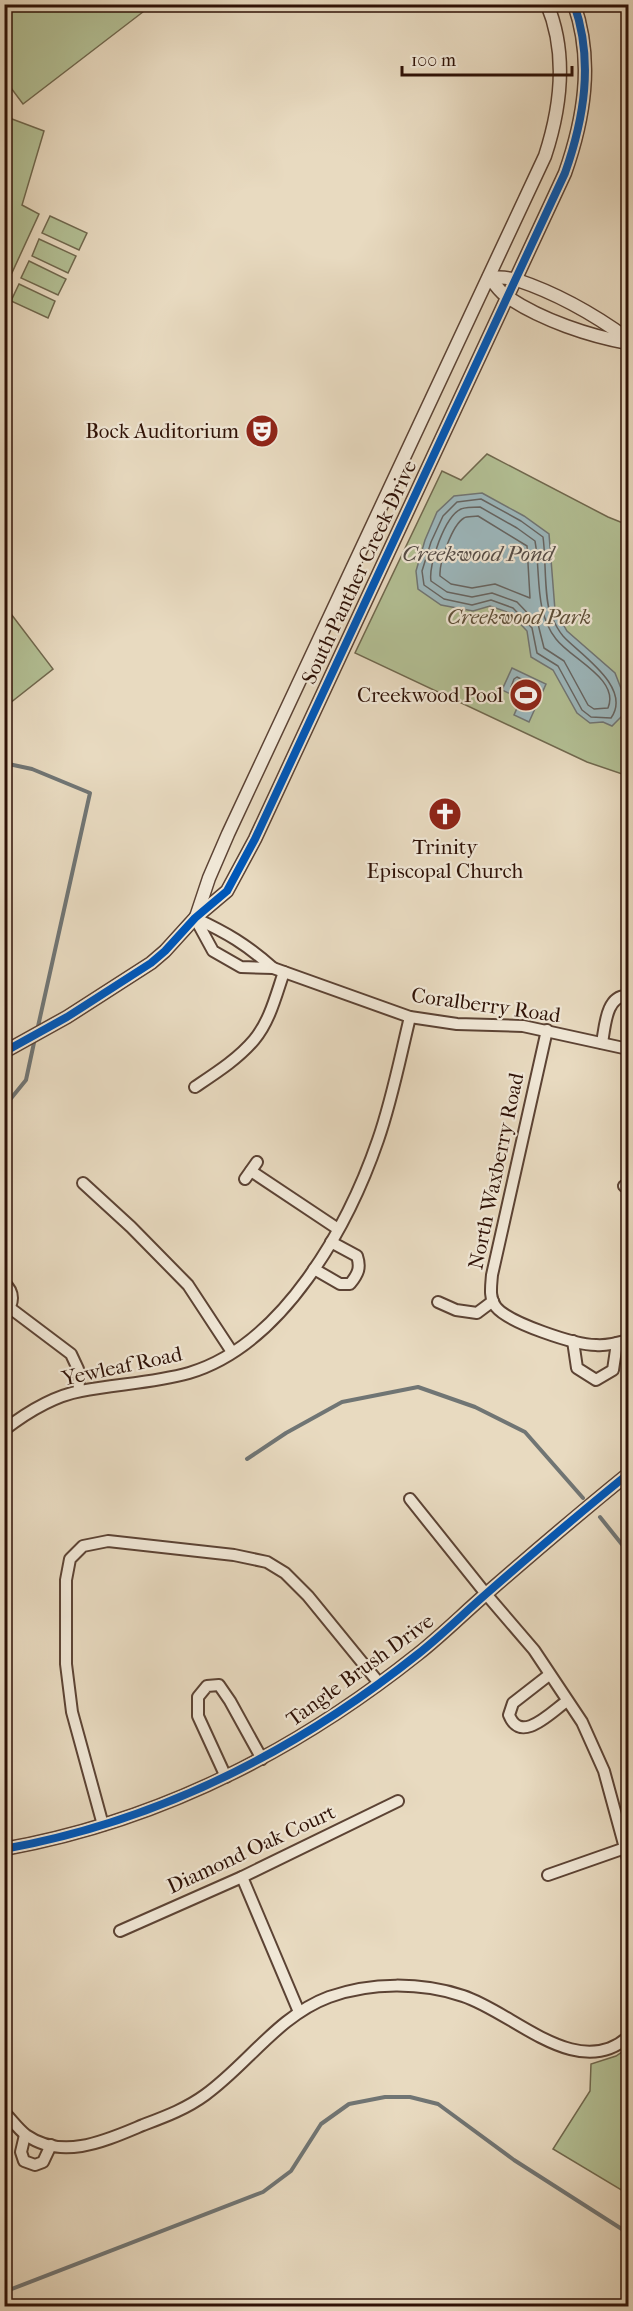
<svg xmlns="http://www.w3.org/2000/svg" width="633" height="2311" font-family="'IM FELL French Canon',serif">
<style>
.green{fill:#b3c095;stroke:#70684e;stroke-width:1.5}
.water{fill:#9cb8be;stroke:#707574;stroke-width:1.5}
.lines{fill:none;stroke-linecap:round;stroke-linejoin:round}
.shore{stroke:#656462;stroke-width:1.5}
.stream{stroke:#707574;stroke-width:4}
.minor-casing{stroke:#5c4334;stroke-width:14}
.tertiary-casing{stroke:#5c4334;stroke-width:15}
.minor{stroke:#f0e7d6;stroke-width:10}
.tertiary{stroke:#f0e7d6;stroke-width:12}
.cycleway-casing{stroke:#f0e7d6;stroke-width:11}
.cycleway{stroke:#0057b8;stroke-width:8}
.labels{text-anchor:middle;stroke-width:4.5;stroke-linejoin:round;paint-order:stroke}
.poi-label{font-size:21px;fill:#2e1106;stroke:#f0e7d6;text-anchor:end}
.street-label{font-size:21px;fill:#2e1106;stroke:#f0e7d6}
.park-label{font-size:21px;font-style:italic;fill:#5d4e38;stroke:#f0e7d6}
.water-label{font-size:22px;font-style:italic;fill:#544b46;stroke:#f0e7d6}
</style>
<rect width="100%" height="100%" fill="#e8dac0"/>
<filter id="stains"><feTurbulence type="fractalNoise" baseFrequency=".00333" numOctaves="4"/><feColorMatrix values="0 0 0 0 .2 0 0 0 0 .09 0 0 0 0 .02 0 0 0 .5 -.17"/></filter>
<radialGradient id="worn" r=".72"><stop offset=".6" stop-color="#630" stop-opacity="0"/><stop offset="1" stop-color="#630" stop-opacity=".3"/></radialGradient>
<g class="green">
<polygon points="5,4 152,4 152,5 23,104 5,80"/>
<polygon points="4,116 44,131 22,205 39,214 5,288"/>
<polygon points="50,216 87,233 79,250 42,233"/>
<polygon points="39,239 76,256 68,273 32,256"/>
<polygon points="29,261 66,279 58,295 21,278"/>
<polygon points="19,284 55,301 48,318 11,301"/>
<polygon points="487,454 608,517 628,525 628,776 587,762 355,653 442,471 461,480"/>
<polygon points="5,606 53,669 5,707"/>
<polygon points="628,2048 628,2194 553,2149 590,2091 591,2064 616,2056"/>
</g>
<g class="water">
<polygon points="482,493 524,516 549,534 555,610 567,631 615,673 624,696 622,716 612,726 603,722 590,723 577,713 553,670 531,657 527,631 510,613 490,606 473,611 441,605 418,589 416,571 425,540 437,512 454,496"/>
<polygon points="512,668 546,684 529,722 514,715 521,699 502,690"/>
</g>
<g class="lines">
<g class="shore">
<path d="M481,499l40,22 22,16c3,19 1,64 8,78 3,7 7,15 12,21 15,17 70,51 48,82l-20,-1 -9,-7 -24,-44 -21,-13 -5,-25 -19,-20 -22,-8 -19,5 -28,-6 -20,-14 -2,-14 9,-29 12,-26 14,-14z"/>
<path d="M480,507l37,21 18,13c6,33 -1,70 21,98 15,20 64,40 52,69l-14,1 -6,-4 -24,-44 -20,-13 -6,-24 -21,-22 -25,-9 -20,4 -25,-5 -16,-11c-3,-16 14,-65 30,-72 5,-2 14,-2 19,-2z"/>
<path d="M478,516l49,30 3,52 -35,-14 -23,4 -21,-4 -11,-8c-1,-13 12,-51 24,-58 3,-2 10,-1 14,-2z"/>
<polygon points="517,677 537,687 531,702 527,701 524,694 511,687 514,679"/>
</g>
<g class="stream">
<polyline points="613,7 620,4"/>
<polyline points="4,763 32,769 90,793 37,1031"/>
<polyline points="4,1107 26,1080 35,1038"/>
<polyline points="247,1459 286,1433 342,1402 418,1387 475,1407 525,1432 583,1498"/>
<polyline points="600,1517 628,1552"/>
<polyline points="4,2292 263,2192 291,2171 321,2124 349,2104 385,2097 410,2097 438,2104 514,2160 628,2233"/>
</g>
<g class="minor-casing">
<g id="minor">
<polyline points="195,918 213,951 241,967 273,968 410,1017 457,1024 523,1026 628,1049"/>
<path d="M195,918c32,15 51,26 78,50"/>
<path d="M547,1030l-55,245c-1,12 -3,23 4,32 13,16 79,38 100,38 11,1 22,-2 32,-5"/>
<path d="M602,1043c3,-16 4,-49 26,-47"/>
<path d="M195,1087c21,-14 43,-28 59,-47 16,-19 22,-45 30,-68"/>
<polyline points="251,1171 338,1229"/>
<polyline points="245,1179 257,1162"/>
<polyline points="83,1183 131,1227 188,1285 232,1352"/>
<polyline points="624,1186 628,1187"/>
<path d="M314,1269l26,15h10c8,-10 11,-16 7,-28l-26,-14"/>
<path d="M4,1283c11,9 10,21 1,30"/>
<polyline points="438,1302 456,1310 477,1313 493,1301"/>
<polyline points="10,1308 71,1354 78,1369 79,1391"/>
<polyline points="573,1341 577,1368 596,1380 613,1370 617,1343"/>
<path d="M4,1430c22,-17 49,-34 77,-39 36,-7 72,-8 108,-18 94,-28 159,-146 189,-233 14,-40 22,-82 32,-123"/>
<polyline points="410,1499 486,1594 534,1650 582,1722 604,1771 628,1859"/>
<path d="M549,1675l-36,28 -4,12c12,30 42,-3 58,-14"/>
<polyline points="226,1777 198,1716 198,1697 207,1686 219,1685 230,1701 262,1759"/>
<polyline points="103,1825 72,1712 66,1664 66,1580 70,1559 83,1546 108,1541 234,1555 267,1562 285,1573 308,1596 379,1683"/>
<polyline points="548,1875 625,1848"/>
<polyline points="242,1877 299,2012"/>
<polyline points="120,1931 242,1877 398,1801"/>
<path d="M4,2112c7,7 14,17 22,23 37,26 81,5 117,-10 21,-8 43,-16 62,-30 42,-30 73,-79 124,-98 42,-15 92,-15 134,-1 50,16 114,86 165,41"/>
<polyline points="25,2135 21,2152 24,2161 35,2165 43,2162 51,2145"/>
</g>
</g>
<g class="tertiary-casing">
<g id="tertiary">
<path d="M489,277c6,7 12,17 20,21 33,22 80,38 119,45"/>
<path d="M489,277c9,1 20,0 28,3 39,13 78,35 111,59"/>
<path d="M196,917l13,-39 19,-44 317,-678c16,-49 23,-102 2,-152"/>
<path d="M4,1052l63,-35 84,-54 14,-12 30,-33 32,-27 28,-52 310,-666c19,-54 29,-112 9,-169"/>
<path d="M4,1849c156,-28 291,-97 414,-195 24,-19 45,-40 68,-60 47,-41 94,-81 142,-120"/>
</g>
</g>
<use href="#minor" class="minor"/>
<use href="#tertiary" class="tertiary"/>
<g class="cycleway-casing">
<g id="cycleway">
<path d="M4,1052l63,-35 84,-54 14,-12 30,-33 32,-27 28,-52 310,-666c19,-54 29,-112 9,-169"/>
<path d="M4,1849c156,-28 291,-97 414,-195 24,-19 45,-40 68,-60 47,-41 94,-81 142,-120"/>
</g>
</g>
<use href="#cycleway" class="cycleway"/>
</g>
<defs>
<g id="theatre-disc" transform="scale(1.725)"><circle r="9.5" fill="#8f2418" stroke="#f0e7d6"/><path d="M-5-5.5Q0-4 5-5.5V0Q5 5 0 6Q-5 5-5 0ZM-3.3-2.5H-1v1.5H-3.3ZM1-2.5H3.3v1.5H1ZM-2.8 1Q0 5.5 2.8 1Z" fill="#fff"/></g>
<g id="stadium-disc" transform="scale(1.725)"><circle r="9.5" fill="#8f2418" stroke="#f0e7d6"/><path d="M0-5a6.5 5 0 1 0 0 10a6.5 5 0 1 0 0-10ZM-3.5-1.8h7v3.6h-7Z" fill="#fff"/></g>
<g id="church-disc" transform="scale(1.725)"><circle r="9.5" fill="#8f2418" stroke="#f0e7d6"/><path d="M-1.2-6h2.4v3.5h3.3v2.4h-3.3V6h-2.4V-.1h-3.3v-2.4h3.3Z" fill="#fff"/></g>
</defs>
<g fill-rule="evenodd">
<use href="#theatre-disc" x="262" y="431"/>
<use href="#stadium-disc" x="526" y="695"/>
<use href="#church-disc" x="445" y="814"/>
</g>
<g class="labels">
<g class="poi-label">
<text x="239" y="438">Bock Auditorium</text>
<text x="503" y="702">Creekwood Pool</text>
<text x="445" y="854" text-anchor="middle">Trinity<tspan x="445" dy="24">Episcopal Church</tspan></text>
</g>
<g class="street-label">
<text transform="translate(359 572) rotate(-65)" y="7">South Panther Creek Drive</text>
<text transform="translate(486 1005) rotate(8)" y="7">Coralberry Road</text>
<text transform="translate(496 1171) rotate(-78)" y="7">North Waxberry Road</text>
<text transform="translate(122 1366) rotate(-12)" y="7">Yewleaf Road</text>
<text transform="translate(360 1670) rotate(-36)" y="7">Tangle Brush Drive</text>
<text transform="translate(251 1849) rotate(-25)" y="7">Diamond Oak Court</text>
</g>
<g class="park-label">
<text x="519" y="624">Creekwood Park</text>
</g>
<g class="water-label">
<text x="478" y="561">Creekwood Pond</text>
</g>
</g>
<rect width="633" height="2311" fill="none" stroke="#e8dac0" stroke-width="24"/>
<rect x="6" y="6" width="621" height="2299" fill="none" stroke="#2e1106" stroke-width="3"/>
<rect x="12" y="12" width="609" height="2287" fill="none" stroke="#2e1106" stroke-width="1.5"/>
<path d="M402 66v9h170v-9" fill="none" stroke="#2e1106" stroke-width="3"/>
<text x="411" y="66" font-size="18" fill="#2e1106" stroke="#f0e7d6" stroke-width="4.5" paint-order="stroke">100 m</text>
<rect width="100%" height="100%" filter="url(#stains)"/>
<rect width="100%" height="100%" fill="url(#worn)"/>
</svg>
